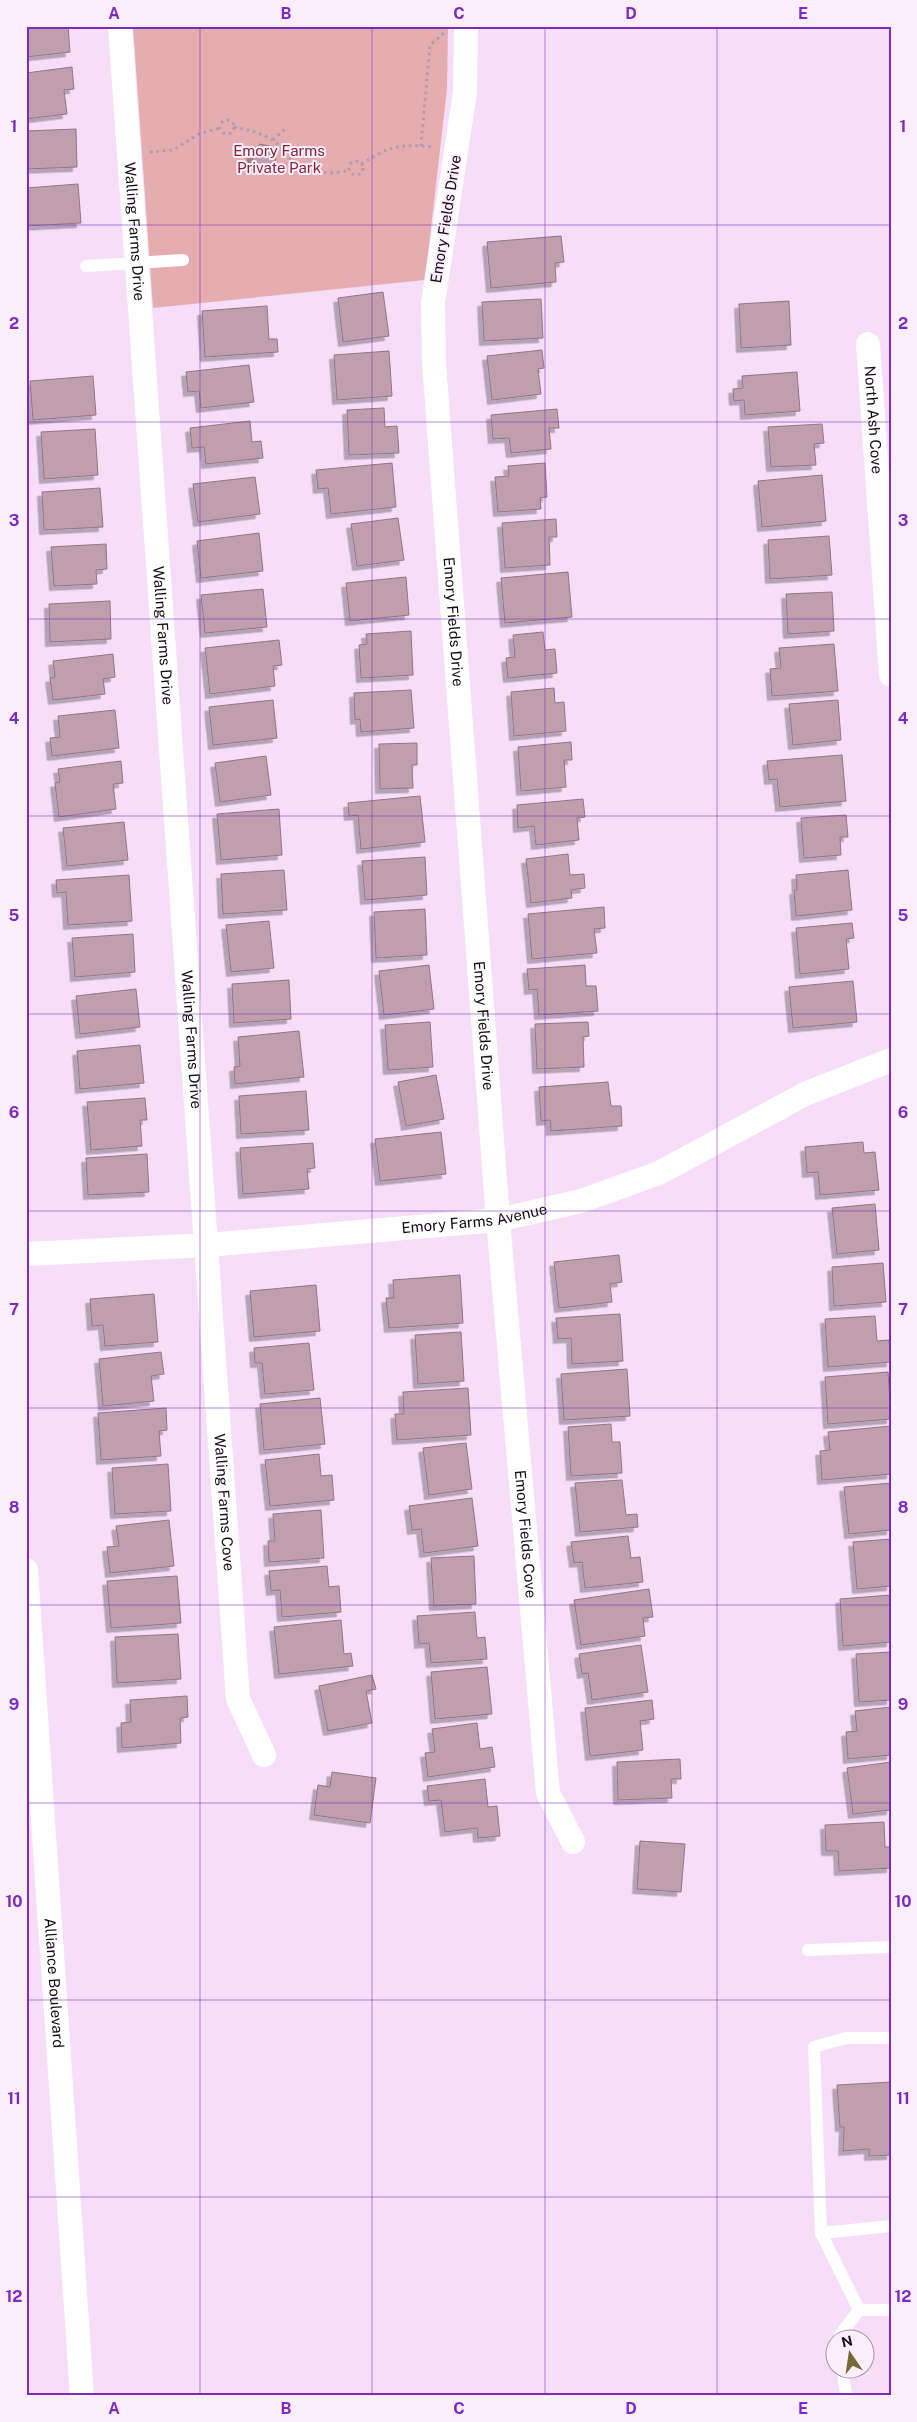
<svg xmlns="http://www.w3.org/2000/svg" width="917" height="2422" font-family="'Public Sans',sans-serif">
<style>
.green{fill:#e5adaf}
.building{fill:#bf9ead;stroke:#947482;filter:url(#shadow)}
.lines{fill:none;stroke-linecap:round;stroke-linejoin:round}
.path{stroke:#ae9bb0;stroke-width:3;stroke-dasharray:2.5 4;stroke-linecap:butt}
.service{stroke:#fff;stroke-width:12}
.minor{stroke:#fff;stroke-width:24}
.grid{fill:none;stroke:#7b2cbf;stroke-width:1;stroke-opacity:0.55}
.labels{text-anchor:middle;stroke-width:4;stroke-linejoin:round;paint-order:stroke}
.park-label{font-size:15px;fill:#822532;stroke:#fdeefe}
.street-label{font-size:15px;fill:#150d16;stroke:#fdeefe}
.neatline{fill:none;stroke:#7b2cbf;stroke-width:2}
.grid-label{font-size:16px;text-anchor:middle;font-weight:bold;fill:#7b2cbf}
</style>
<defs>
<filter id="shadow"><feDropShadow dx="-4.5" dy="4.5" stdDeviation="0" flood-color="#0004"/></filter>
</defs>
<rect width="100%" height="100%" fill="#f6ddf8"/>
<polygon class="green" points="133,26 448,26 447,89 425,280 153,308"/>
<g class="building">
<polygon points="26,26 68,26 70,52 26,57"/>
<polygon points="72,67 74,89 64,90 67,114 26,119 26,73"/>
<polygon points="76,129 77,167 26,169 26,131"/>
<polygon points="260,144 273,147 276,160 267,169 254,166 251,153"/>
<polygon points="78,184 81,223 26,226 26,188"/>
<polygon points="561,236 564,262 555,263 556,282 491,288 487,242"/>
<polygon points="383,292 389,336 343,342 338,298"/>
<polygon points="541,299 543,338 484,341 482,302"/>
<polygon points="789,301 791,345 741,348 739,304"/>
<polygon points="267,306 269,339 277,339 278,352 205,357 202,311"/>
<polygon points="542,350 544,368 538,369 541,394 492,400 487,356"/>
<polygon points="389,351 392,396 337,400 334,355"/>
<polygon points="249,365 254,402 201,408 199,391 188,392 186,372"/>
<polygon points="797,372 800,411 745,415 744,400 734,401 733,389 743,388 742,376"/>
<polygon points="93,376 96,415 33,420 30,381"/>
<polygon points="384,408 385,427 397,426 399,453 349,455 347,410"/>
<polygon points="557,409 559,428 549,428 551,449 511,453 509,438 493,439 491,415"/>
<polygon points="250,421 252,442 261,441 263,458 206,464 204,447 192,448 190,428"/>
<polygon points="822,424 824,443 814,444 816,465 771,467 768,427"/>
<polygon points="95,429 98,475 44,479 41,432"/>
<polygon points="392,463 396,507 331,514 328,488 318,489 316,470"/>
<polygon points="545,463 547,497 540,498 541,509 498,512 495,477 509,476 508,466"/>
<polygon points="822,475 826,521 762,527 758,481"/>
<polygon points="255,477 260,514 198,522 193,484"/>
<polygon points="100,488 103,527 44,530 42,492"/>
<polygon points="398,518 404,560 357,566 351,524"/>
<polygon points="556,519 557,537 549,537 550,565 505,568 502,523"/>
<polygon points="259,533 263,571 201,578 197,541"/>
<polygon points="829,536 832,575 770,579 768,540"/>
<polygon points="106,544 107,569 96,570 97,584 54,586 51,547"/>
<polygon points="568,572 572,617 505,623 501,578"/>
<polygon points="406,577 409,615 350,621 346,583"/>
<polygon points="263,589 267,627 205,633 201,595"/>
<polygon points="832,592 834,631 788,634 786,594"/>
<polygon points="110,601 111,639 50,642 49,604"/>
<polygon points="411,631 413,675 361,678 359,645 367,644 366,634"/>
<polygon points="543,632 545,650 555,649 557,673 508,678 506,658 515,657 513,635"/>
<polygon points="279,640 282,665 273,666 275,686 210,694 205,648"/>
<polygon points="834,644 838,691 772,696 770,669 781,668 779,648"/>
<polygon points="113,654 115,677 103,679 105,694 53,700 50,678 55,677 53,661"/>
<polygon points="554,688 555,703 564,702 566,731 514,736 511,692"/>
<polygon points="411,690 414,728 361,732 360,719 355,720 354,693"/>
<polygon points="273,700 277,738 213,745 209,707"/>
<polygon points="838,700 841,740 793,745 789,704"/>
<polygon points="115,710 119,748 52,756 50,738 60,737 58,716"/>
<polygon points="571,742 572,760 564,760 566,787 521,791 518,747"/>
<polygon points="417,743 417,765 412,765 413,788 380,789 379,744"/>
<polygon points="842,755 846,801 780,807 777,779 769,780 767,761"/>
<polygon points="266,756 271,795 220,802 215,763"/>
<polygon points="121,761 123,783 113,784 116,809 59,817 55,783 60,782 58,769"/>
<polygon points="420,796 425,842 361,849 358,815 349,816 348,803"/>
<polygon points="583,799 585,817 577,818 579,840 536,845 534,826 518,828 517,805"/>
<polygon points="279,809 282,855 221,860 217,814"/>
<polygon points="846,815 848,837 840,837 841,855 804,858 801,818"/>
<polygon points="124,822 128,860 67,866 63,828"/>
<polygon points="568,854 570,875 584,874 585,888 571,890 572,898 531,903 526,859"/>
<polygon points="425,857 427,895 365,900 362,861"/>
<polygon points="284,870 287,910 223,914 221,874"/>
<polygon points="848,870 852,910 796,916 794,890 797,890 796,875"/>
<polygon points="129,875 132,921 68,925 66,892 57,893 56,880"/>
<polygon points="604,907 605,928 594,929 597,953 532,959 528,914"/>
<polygon points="425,909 427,955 376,958 374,912"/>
<polygon points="269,921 274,968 231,972 226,925"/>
<polygon points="852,923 854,938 846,939 849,969 800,974 796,928"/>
<polygon points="133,934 135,972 75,977 72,938"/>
<polygon points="429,965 434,1009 384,1015 379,971"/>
<polygon points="585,965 586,986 596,986 598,1011 539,1015 537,989 529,990 527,969"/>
<polygon points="289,980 291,1019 234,1023 232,984"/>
<polygon points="853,981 857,1022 793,1028 789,987"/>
<polygon points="136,989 140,1027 80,1034 76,996"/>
<polygon points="430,1022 433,1067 388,1070 385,1025"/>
<polygon points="588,1022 589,1036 583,1037 584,1067 537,1069 535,1024"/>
<polygon points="299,1031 304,1077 235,1084 234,1067 240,1066 238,1037"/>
<polygon points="140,1045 144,1083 80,1089 77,1051"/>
<polygon points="436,1075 444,1119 406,1126 398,1082"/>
<polygon points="608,1082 611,1106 621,1106 622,1126 551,1131 550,1120 541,1121 539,1087"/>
<polygon points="306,1091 309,1130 241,1134 239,1096"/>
<polygon points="145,1098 147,1120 140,1120 142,1146 91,1150 87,1102"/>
<polygon points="441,1132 446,1174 380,1181 375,1139"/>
<polygon points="863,1142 864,1153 875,1152 879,1190 820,1195 818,1172 807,1173 805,1147"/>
<polygon points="313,1143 315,1168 307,1169 309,1189 243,1194 240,1148"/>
<polygon points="147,1154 149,1192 88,1195 86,1158"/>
<polygon points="875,1204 879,1250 837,1254 832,1208"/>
<polygon points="619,1255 622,1282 610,1284 612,1302 559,1308 554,1262"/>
<polygon points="883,1263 886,1302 834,1306 832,1267"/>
<polygon points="460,1275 463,1323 389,1328 386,1298 394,1298 393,1280"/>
<polygon points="316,1285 320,1331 254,1337 250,1291"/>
<polygon points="154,1294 158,1342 105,1346 103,1325 92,1326 90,1299"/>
<polygon points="620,1314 623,1361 572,1364 571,1338 558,1339 556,1318"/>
<polygon points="875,1316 877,1341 889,1340 891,1362 828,1367 825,1319"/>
<polygon points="461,1332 464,1381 418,1384 415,1335"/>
<polygon points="309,1343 314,1390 265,1394 262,1363 255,1363 254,1348"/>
<polygon points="161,1352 164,1374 151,1376 154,1401 103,1406 99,1359"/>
<polygon points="627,1369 630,1416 564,1420 561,1374"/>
<polygon points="888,1372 891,1419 828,1424 825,1377"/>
<polygon points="468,1388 471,1435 397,1440 395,1414 404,1414 403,1392"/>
<polygon points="320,1398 325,1444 264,1450 260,1404"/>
<polygon points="166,1408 167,1430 159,1431 161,1456 101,1460 98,1413"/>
<polygon points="611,1424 612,1442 620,1442 622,1473 571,1476 568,1427"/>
<polygon points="891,1426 891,1474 822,1480 820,1451 830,1450 828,1432"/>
<polygon points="466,1443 472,1489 429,1495 423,1448"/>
<polygon points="319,1454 321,1476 332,1475 334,1500 270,1506 265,1460"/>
<polygon points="168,1464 171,1511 115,1514 112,1468"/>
<polygon points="622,1480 626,1515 637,1514 638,1527 580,1532 575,1483"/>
<polygon points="891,1483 891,1530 849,1534 844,1487"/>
<polygon points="472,1498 478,1546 424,1553 421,1529 412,1530 409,1506"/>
<polygon points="321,1510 324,1558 269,1562 268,1541 275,1541 273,1514"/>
<polygon points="169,1520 174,1566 110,1573 107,1547 119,1546 116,1526"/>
<polygon points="628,1536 631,1558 640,1557 643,1582 585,1588 582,1562 574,1563 571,1542"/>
<polygon points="891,1539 891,1586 857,1589 853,1542"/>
<polygon points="474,1556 476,1604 434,1606 431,1558"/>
<polygon points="327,1566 329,1587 339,1586 341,1612 282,1617 280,1590 271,1591 269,1571"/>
<polygon points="177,1576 181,1623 111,1628 107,1581"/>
<polygon points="649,1589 653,1617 643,1618 645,1636 581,1645 574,1600"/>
<polygon points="891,1595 891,1642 843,1646 840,1599"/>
<polygon points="475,1612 477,1638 485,1637 487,1659 431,1663 429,1643 419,1644 417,1616"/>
<polygon points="341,1620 344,1654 351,1653 353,1666 279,1674 274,1627"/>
<polygon points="178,1634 181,1679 117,1683 115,1637"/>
<polygon points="641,1645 648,1692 592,1700 588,1673 582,1674 579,1654"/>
<polygon points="891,1652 891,1700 859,1702 856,1654"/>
<polygon points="487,1667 492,1714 435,1719 431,1672"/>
<polygon points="372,1675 376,1689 366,1691 372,1723 328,1731 319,1686"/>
<polygon points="187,1696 188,1717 180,1718 181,1743 122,1748 121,1723 131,1722 130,1700"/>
<polygon points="652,1700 654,1719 640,1721 643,1750 590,1756 585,1708"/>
<polygon points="891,1707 891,1755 848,1759 846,1732 857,1731 855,1711"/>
<polygon points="477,1723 480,1749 492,1747 495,1767 428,1777 425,1753 435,1752 432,1729"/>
<polygon points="680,1759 681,1779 671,1779 672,1798 618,1800 617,1762"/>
<polygon points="891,1762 891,1810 853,1814 847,1768"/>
<polygon points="332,1772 376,1778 370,1823 314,1815 318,1785 330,1787"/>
<polygon points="485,1779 488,1807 497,1806 500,1836 478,1838 477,1828 445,1832 441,1800 429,1801 427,1786"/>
<polygon points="884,1822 885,1847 891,1847 891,1868 839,1871 838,1851 826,1851 825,1825"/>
<polygon points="640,1841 685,1844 681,1892 637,1889"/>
<polygon points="891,2082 891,2155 869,2156 869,2149 843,2151 844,2127 840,2127 837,2085"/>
</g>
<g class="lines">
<g class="path">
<circle cx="227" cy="127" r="7"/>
<path d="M234,127c14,3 25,5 37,12 8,5 13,13 19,20 16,15 40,16 60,11"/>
<polyline points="273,140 286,128"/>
<polyline points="421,146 430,45 444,33"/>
<polyline points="150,152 173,150 199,134 220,128"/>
<circle cx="356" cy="168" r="7"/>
<path d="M361,164c31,-19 39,-20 74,-17"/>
</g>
<g class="service">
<polyline points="86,266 183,260"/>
<polyline points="808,1950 891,1947"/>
<polyline points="821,2233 891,2226"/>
<polyline points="859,2310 891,2310"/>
<polyline points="841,2340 840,2335 859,2310 821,2233 814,2047 846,2038 891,2038"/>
<polyline points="843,2370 846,2396"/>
</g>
<g class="minor">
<path id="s1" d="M120,26l118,1673 26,56"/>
<path id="s2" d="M466,26l-1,66 -32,211 1,60 64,857 50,573 25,49"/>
<path id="s3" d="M868,344l23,331"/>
<path id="s4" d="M26,1254l181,-9 291,-25 83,-19 78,-28 146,-79 86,-34"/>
<path id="s5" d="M26,1570l56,826"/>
</g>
</g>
<path class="grid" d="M200,26v2370M372,26v2370M545,26v2370M717,26v2370M26,225h865M26,422h865M26,619h865M26,816h865M26,1014h865M26,1211h865M26,1408h865M26,1605h865M26,1803h865M26,2000h865M26,2197h865"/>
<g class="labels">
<g class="park-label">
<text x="279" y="156">Emory Farms<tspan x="279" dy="17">Private Park</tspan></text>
</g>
<g class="street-label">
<text transform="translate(446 219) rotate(-81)" y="5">Emory Fields Drive</text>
<text dy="5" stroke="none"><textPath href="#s1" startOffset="206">Walling Farms Drive</textPath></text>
<text dy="5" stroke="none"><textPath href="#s3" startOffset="76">North Ash Cove</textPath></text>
<text dy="5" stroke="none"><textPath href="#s2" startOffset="599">Emory Fields Drive</textPath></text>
<text dy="5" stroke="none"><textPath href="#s1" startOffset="611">Walling Farms Drive</textPath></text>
<text dy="5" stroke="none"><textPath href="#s2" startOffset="1004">Emory Fields Drive</textPath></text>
<text dy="5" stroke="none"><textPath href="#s1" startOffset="1016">Walling Farms Drive</textPath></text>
<text dy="5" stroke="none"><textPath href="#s4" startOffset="450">Emory Farms Avenue</textPath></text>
<text dy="5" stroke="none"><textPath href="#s1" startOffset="1480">Walling Farms Cove</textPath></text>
<text dy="5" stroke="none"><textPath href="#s2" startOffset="1514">Emory Fields Cove</textPath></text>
<text dy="5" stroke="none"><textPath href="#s5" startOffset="414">Alliance Boulevard</textPath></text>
</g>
</g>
<rect width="917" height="2422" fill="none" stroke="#fdeefe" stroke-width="55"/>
<g transform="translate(850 2354) rotate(347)"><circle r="24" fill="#fdeefe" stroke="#a094a1"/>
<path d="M0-4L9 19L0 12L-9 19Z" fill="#746835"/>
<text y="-8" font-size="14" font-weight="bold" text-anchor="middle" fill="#150d16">N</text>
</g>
<rect x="28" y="28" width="862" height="2366" class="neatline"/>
<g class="grid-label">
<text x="114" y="19">A</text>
<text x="286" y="19">B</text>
<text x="459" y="19">C</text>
<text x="631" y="19">D</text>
<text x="803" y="19">E</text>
<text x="14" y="132">1</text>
<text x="903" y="132">1</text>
<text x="14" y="329">2</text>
<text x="903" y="329">2</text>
<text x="14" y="526">3</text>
<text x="903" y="526">3</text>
<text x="14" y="724">4</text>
<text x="903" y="724">4</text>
<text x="14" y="921">5</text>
<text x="903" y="921">5</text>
<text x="14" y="1118">6</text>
<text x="903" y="1118">6</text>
<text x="14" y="1315">7</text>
<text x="903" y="1315">7</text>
<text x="14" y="1513">8</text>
<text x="903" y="1513">8</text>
<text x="14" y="1710">9</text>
<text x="903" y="1710">9</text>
<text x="14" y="1907">10</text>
<text x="903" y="1907">10</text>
<text x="14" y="2104">11</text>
<text x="903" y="2104">11</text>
<text x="14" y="2302">12</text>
<text x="903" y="2302">12</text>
<text x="114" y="2414">A</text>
<text x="286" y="2414">B</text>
<text x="459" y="2414">C</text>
<text x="631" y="2414">D</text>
<text x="803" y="2414">E</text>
</g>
</svg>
